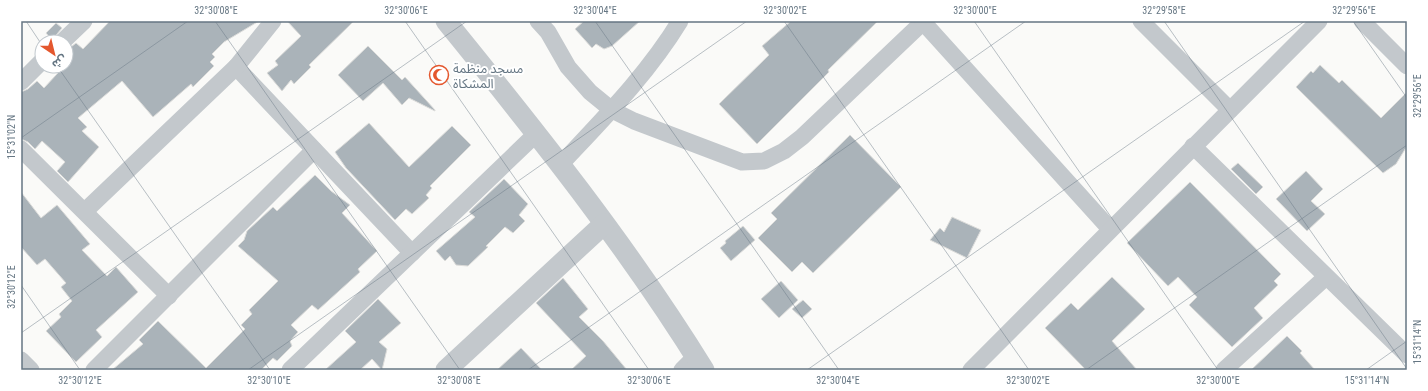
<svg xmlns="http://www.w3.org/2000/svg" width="1428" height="391" font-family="'Roboto Condensed','Noto Sans Arabic',sans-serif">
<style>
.building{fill:#aab3b9;stroke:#dcdcda}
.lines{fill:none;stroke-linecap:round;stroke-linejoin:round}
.minor{stroke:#c3c8cc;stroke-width:17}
.tertiary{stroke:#c3c8cc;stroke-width:21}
.ticks{fill:none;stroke:#657683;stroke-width:1;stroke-opacity:0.45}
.labels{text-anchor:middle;stroke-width:4;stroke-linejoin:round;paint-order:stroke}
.poi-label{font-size:13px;fill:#657683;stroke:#fff;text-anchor:start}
.neatline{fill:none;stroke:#657683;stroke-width:1.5}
.ticks-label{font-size:10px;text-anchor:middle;fill:#657683}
</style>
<rect width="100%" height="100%" fill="#fafaf8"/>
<g class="building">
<polygon points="110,21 259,21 224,42 212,54 215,57 210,62 214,66 193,87 191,84 153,117 122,81 78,118 87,127 82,131 99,147 68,182 57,171 65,162 42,141 35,149 28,142 21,139 21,92 28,89 37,81 44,88 69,61 66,51 76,43 83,49"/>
<polygon points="287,21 354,21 309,65 311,67 294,84 291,80 282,91 267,73 278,65 275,61 301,36"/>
<polygon points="584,21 640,21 612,46 604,49 596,44 592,48 575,29"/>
<polygon points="791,21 878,21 828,70 829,72 757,144 719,104 769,55 762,46"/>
<polygon points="56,23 62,28 52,40 46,33"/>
<polygon points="368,46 402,80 405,77 435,110 435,111 409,98 402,105 383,83 363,101 338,75"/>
<polygon points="1320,65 1339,83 1342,80 1381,118 1407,92 1407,146 1396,164 1383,173 1296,87 1311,71 1313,73"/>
<polygon points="369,123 409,167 452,126 471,145 430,186 432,188 426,195 429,198 412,214 406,209 395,220 346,168 335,152"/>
<polygon points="850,135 901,187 813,273 802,262 792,272 758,238 777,219 771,213"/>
<polygon points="1238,163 1263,187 1256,194 1231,169"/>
<polygon points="1306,171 1323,189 1311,201 1325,214 1307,231 1276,199"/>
<polygon points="315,175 331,191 350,205 342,213 377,251 358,269 360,272 318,310 312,305 291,325 298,332 290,341 292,346 277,361 273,358 261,370 112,370 143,344 139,340 158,321 206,368 245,329 241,325 252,314 249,310 278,281 238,246 244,240 247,231 273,207 277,211"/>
<polygon points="504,179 528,204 519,215 525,221 513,233 505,227 486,246 488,247 468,266 456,265 450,256 445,261 436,251 475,217 469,212"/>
<polygon points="1190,182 1281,274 1274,281 1278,285 1254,308 1263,318 1232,347 1189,305 1197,297 1178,277 1168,286 1127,243"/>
<polygon points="21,192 41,218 57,205 90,244 82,250 107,276 116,267 138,292 96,330 102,337 76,362 46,331 61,317 59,314 72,301 61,287 66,283 45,259 37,265 21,247"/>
<polygon points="952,217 981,230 967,258 930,240 940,228 944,232"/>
<polygon points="743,226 755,240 731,261 720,248 726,243 725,241"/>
<polygon points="1112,277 1145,309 1112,341 1137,370 1086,370 1045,328 1071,303 1078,310"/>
<polygon points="563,278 588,309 579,317 603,341 627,370 571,370 586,356 536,303"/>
<polygon points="781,281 798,300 779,318 761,299"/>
<polygon points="378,299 401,323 379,342 387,349 382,370 372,359 360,370 325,370 356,342 345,331"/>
<polygon points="803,300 812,309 802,318 792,309"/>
<polygon points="1287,336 1302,351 1300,353 1315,370 1251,370"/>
<polygon points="521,348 542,370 497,370"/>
</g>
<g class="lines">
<g class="minor">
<polyline points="538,21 548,32 568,67 590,92 612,110 634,121 742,162 764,161 784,151 802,137 924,21"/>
<polyline points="1141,21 1230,110"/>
<polyline points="1362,21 1407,66"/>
<polyline points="923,22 1110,229"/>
<polyline points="62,42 84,21"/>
<polyline points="236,67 412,253"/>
<polyline points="21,82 42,61"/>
<polyline points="1193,146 1407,355"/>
<polyline points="21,149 169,296"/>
<path d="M560,165c43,-46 87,-90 120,-144"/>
<polyline points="85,211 236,67 273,21"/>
<polyline points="21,360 31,370"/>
<polyline points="94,370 314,150"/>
<polyline points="290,370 537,133"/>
<polyline points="682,370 696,356"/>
<polyline points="971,370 1319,21"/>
<polyline points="1224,370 1326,277"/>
</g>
<g class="tertiary">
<path d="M446,21c91,112 182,226 258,349"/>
<polyline points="446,370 604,224"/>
</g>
</g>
<path class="ticks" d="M26,21l16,24M215,21l245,349M405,21l244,349M595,21l244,349M784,21l245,349M974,21l244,349M1164,21l243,348M1353,21l54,77M57,66l213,304M21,138l167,-117M21,285l59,85M21,333l446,-312M248,370l499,-349M528,370l498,-349M807,370l498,-349M1086,370l321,-225M1366,370l41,-29"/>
<defs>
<g id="mosque-ring" transform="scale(1)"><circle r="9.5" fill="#fff" stroke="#e4572e" stroke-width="1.5"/><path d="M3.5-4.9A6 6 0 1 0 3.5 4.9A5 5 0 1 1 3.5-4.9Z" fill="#e4572e"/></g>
</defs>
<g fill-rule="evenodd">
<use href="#mosque-ring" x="439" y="75"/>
</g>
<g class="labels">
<g class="poi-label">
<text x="453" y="73">مسجد منظمة<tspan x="453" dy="15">المشكاة</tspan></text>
</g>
</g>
<rect width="1428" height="391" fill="none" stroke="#ffffff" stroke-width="44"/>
<g transform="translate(54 54) rotate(145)"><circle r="19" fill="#ffffff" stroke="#c1c8cd"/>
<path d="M0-3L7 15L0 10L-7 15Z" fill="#e4572e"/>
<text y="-6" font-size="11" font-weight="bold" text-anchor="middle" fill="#657683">ش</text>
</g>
<rect x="22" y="22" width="1384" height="347" class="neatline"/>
<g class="ticks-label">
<text x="216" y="14">32°30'08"E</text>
<text x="406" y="14">32°30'06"E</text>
<text x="595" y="14">32°30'04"E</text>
<text x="785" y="14">32°30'02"E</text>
<text x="975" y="14">32°30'00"E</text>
<text x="1164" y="14">32°29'58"E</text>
<text x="1354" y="14">32°29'56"E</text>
<text transform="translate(1417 96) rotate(-90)" y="4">32°29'56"E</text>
<text transform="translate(11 137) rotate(-90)" y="4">15°31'02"N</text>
<text transform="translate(11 287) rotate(-90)" y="4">32°30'12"E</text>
<text transform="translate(1417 342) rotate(-90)" y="4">15°31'14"N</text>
<text x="80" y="384">32°30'12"E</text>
<text x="269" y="384">32°30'10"E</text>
<text x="459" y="384">32°30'08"E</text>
<text x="649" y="384">32°30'06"E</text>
<text x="838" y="384">32°30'04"E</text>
<text x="1028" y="384">32°30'02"E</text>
<text x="1218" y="384">32°30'00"E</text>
<text x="1367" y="384">15°31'14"N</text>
</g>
</svg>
